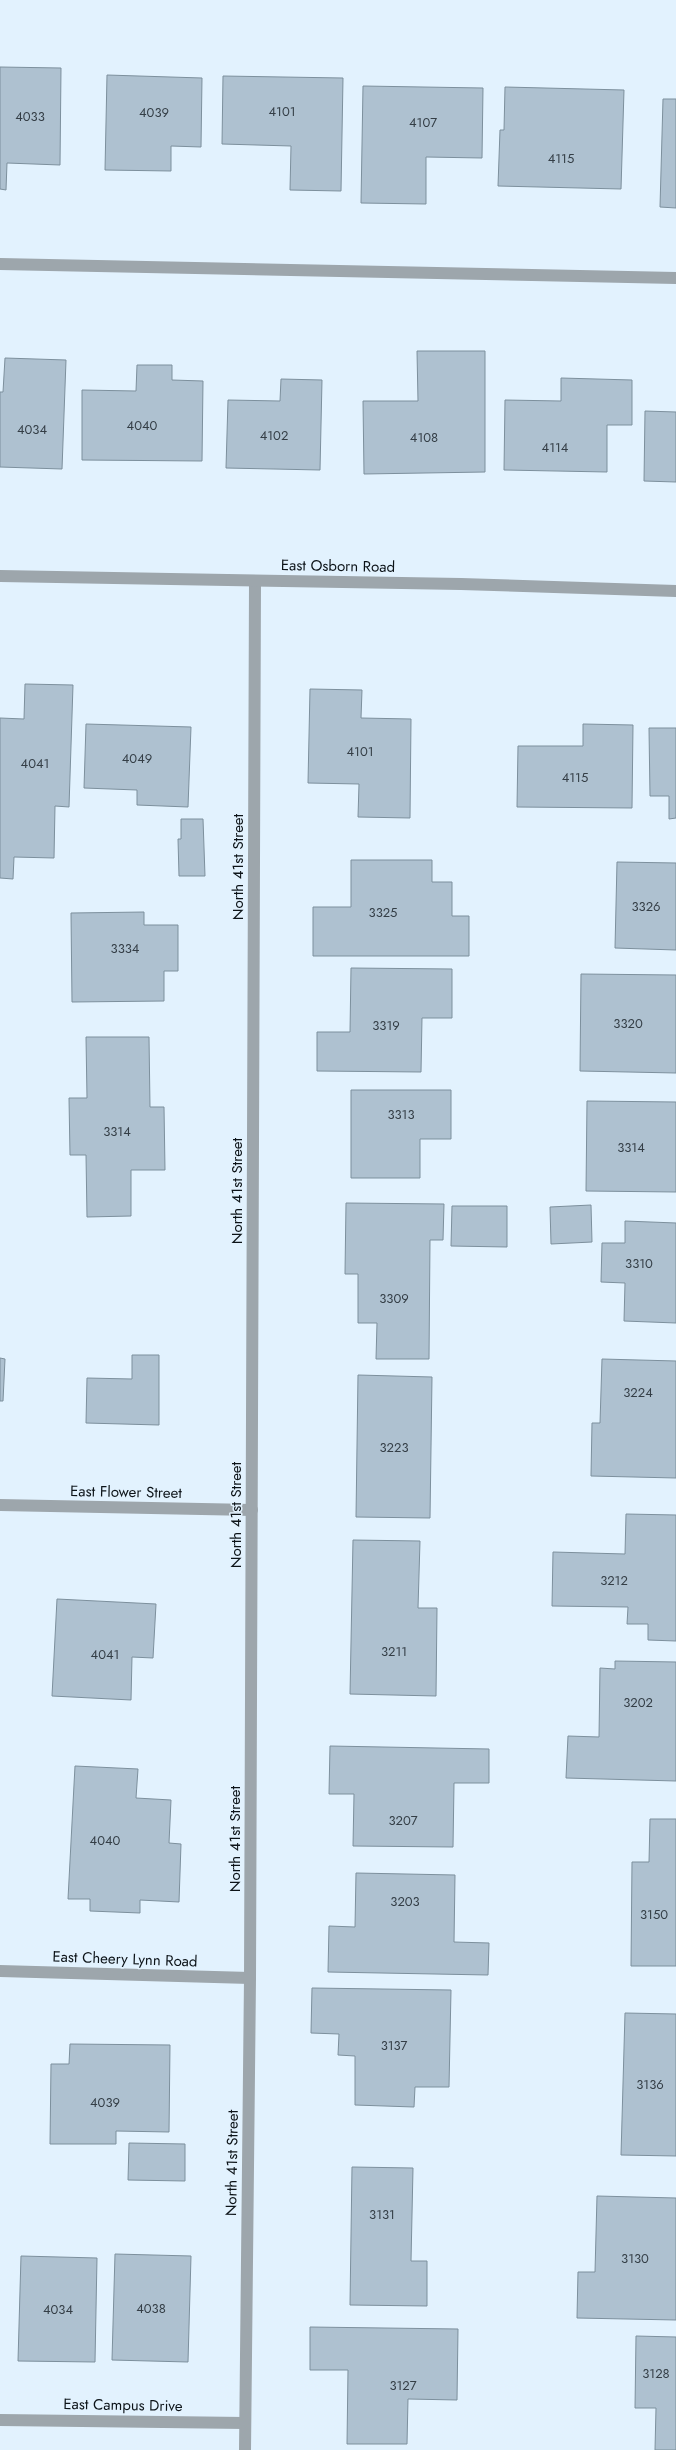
<svg xmlns="http://www.w3.org/2000/svg" width="676" height="2450" font-family="Jost,sans-serif">
<style>
.building{fill:#aec1d0;stroke:#7d909d}
.lines{fill:none;stroke-linecap:round;stroke-linejoin:round}
.service{stroke:#9da6ac;stroke-width:12}
.minor{stroke:#9da6ac;stroke-width:12}
.tertiary{stroke:#9da6ac;stroke-width:12}
.labels{text-anchor:middle;stroke-width:3;stroke-linejoin:round;paint-order:stroke}
.number-label{font-size:13px;fill:#343e46}
.street-label{font-size:15px;fill:#0c1318;stroke:#e2f2fe}
</style>
<rect width="100%" height="100%" fill="#e2f2fe"/>
<g class="building">
<polygon points="0,67 61,68 60,165 7,163 6,190 0,189"/>
<polygon points="107,75 202,78 201,147 171,146 171,171 105,170"/>
<polygon points="223,76 343,78 341,191 290,190 291,146 222,144"/>
<polygon points="363,86 483,88 482,158 426,157 426,204 361,203"/>
<polygon points="505,87 624,90 621,189 498,186 500,130 504,130"/>
<polygon points="663,99 676,99 676,208 660,207"/>
<polygon points="417,351 485,351 485,472 364,474 363,401 418,401"/>
<polygon points="5,358 66,360 62,469 0,467 0,392 3,392"/>
<polygon points="137,365 172,365 172,380 203,381 202,461 82,460 82,390 136,391"/>
<polygon points="561,378 632,380 632,425 607,425 607,472 504,470 505,400 561,401"/>
<polygon points="281,379 322,380 320,470 226,468 228,400 280,401"/>
<polygon points="645,411 676,412 676,482 644,481"/>
<polygon points="25,684 73,685 69,807 55,806 54,858 14,857 13,879 0,878 0,718 24,719"/>
<polygon points="310,689 362,690 361,718 411,719 410,818 358,817 359,784 308,783"/>
<polygon points="86,724 191,727 188,807 137,805 137,790 84,788"/>
<polygon points="583,724 633,725 632,808 517,807 518,746 583,746"/>
<polygon points="649,728 676,728 676,818 669,819 669,796 650,796"/>
<polygon points="181,819 203,819 205,876 179,876 178,839 181,839"/>
<polygon points="351,860 432,860 432,882 452,882 452,916 469,916 469,956 313,956 313,907 351,907"/>
<polygon points="617,862 676,863 676,950 615,948"/>
<polygon points="144,912 144,925 178,925 178,971 164,971 164,1001 72,1002 71,913"/>
<polygon points="351,968 452,969 452,1018 422,1018 421,1072 317,1071 317,1032 350,1032"/>
<polygon points="581,974 676,975 676,1073 580,1071"/>
<polygon points="86,1037 149,1037 150,1107 164,1107 165,1170 131,1170 131,1216 87,1217 86,1155 70,1155 69,1098 87,1098"/>
<polygon points="351,1090 451,1090 451,1139 420,1139 420,1178 351,1178"/>
<polygon points="587,1101 676,1102 676,1192 586,1191"/>
<polygon points="346,1203 444,1204 443,1240 430,1240 429,1359 376,1359 377,1323 358,1323 358,1274 345,1274"/>
<polygon points="591,1205 592,1242 551,1244 550,1207"/>
<polygon points="452,1206 507,1206 507,1247 451,1246"/>
<polygon points="625,1221 676,1223 676,1323 624,1321 625,1283 601,1282 602,1243 625,1243"/>
<polygon points="132,1355 159,1355 159,1425 86,1423 87,1378 132,1379"/>
<polygon points="0,1358 5,1359 3,1401 0,1401"/>
<polygon points="602,1359 676,1361 676,1478 591,1476 592,1423 600,1423"/>
<polygon points="358,1375 432,1377 430,1518 356,1517"/>
<polygon points="626,1514 676,1515 676,1641 648,1640 648,1624 627,1624 628,1607 552,1606 553,1552 625,1554"/>
<polygon points="353,1540 420,1541 418,1608 437,1608 436,1696 350,1694"/>
<polygon points="57,1599 156,1604 153,1658 132,1657 131,1700 52,1696"/>
<polygon points="615,1661 676,1662 676,1781 566,1778 568,1736 599,1737 600,1668 615,1669"/>
<polygon points="330,1746 489,1749 489,1783 454,1783 453,1847 353,1846 354,1794 329,1794"/>
<polygon points="75,1766 138,1769 136,1798 171,1800 169,1843 181,1844 179,1902 140,1900 140,1913 90,1911 90,1899 68,1899"/>
<polygon points="650,1819 676,1819 676,1966 631,1966 632,1862 649,1862"/>
<polygon points="356,1873 455,1875 454,1942 489,1943 488,1975 328,1972 329,1926 355,1927"/>
<polygon points="312,1988 451,1990 449,2087 415,2087 414,2107 355,2105 355,2056 338,2055 339,2034 311,2033"/>
<polygon points="625,2013 676,2014 676,2156 621,2155"/>
<polygon points="70,2044 170,2045 169,2132 116,2131 116,2144 50,2144 51,2064 69,2064"/>
<polygon points="129,2143 185,2144 185,2181 128,2180"/>
<polygon points="352,2167 413,2168 411,2261 427,2261 427,2306 350,2305"/>
<polygon points="597,2196 676,2198 676,2320 577,2318 578,2272 595,2272"/>
<polygon points="115,2254 191,2256 188,2362 112,2360"/>
<polygon points="21,2256 97,2258 95,2362 18,2361"/>
<polygon points="310,2327 458,2329 457,2400 408,2399 407,2444 347,2444 348,2370 310,2370"/>
<polygon points="636,2336 676,2337 676,2450 655,2450 656,2408 635,2408"/>
</g>
<g class="lines">
<polyline class="service" points="0,264 676,278"/>
<g class="minor">
<polyline points="0,1505 252,1510"/>
<polyline points="0,1971 250,1978"/>
<polyline points="0,2420 245,2423"/>
<polyline points="245,2450 250,1978 255,581"/>
</g>
<polyline class="tertiary" points="0,576 461,584 676,591"/>
</g>
<g class="labels">
<g class="number-label">
<text x="282" y="116">4101</text>
<text x="154" y="117">4039</text>
<text x="30" y="121">4033</text>
<text x="423" y="127">4107</text>
<text x="561" y="163">4115</text>
<text x="142" y="430">4040</text>
<text x="32" y="434">4034</text>
<text x="274" y="440">4102</text>
<text x="424" y="442">4108</text>
<text x="555" y="452">4114</text>
<text x="360" y="756">4101</text>
<text x="137" y="763">4049</text>
<text x="35" y="768">4041</text>
<text x="575" y="782">4115</text>
<text x="646" y="911">3326</text>
<text x="383" y="917">3325</text>
<text x="125" y="953">3334</text>
<text x="628" y="1028">3320</text>
<text x="386" y="1030">3319</text>
<text x="401" y="1119">3313</text>
<text x="117" y="1136">3314</text>
<text x="631" y="1152">3314</text>
<text x="639" y="1268">3310</text>
<text x="394" y="1303">3309</text>
<text x="638" y="1397">3224</text>
<text x="394" y="1452">3223</text>
<text x="614" y="1585">3212</text>
<text x="394" y="1656">3211</text>
<text x="105" y="1659">4041</text>
<text x="638" y="1707">3202</text>
<text x="403" y="1825">3207</text>
<text x="105" y="1845">4040</text>
<text x="405" y="1906">3203</text>
<text x="654" y="1919">3150</text>
<text x="394" y="2050">3137</text>
<text x="650" y="2089">3136</text>
<text x="105" y="2107">4039</text>
<text x="382" y="2219">3131</text>
<text x="635" y="2263">3130</text>
<text x="151" y="2313">4038</text>
<text x="58" y="2314">4034</text>
<text x="656" y="2378">3128</text>
<text x="403" y="2390">3127</text>
</g>
<g class="street-label">
<text transform="translate(338 566) rotate(1)" y="5">East Osborn Road</text>
<text transform="translate(238 867) rotate(-90)" y="5">North 41st Street</text>
<text transform="translate(237 1191) rotate(-90)" y="5">North 41st Street</text>
<text transform="translate(126 1492) rotate(1)" y="5">East Flower Street</text>
<text transform="translate(236 1515) rotate(-90)" y="5">North 41st Street</text>
<text transform="translate(235 1839) rotate(-90)" y="5">North 41st Street</text>
<text transform="translate(125 1959) rotate(2)" y="5">East Cheery Lynn Road</text>
<text transform="translate(232 2163) rotate(-89)" y="5">North 41st Street</text>
<text transform="translate(123 2405) rotate(1)" y="5">East Campus Drive</text>
</g>
</g>
</svg>
